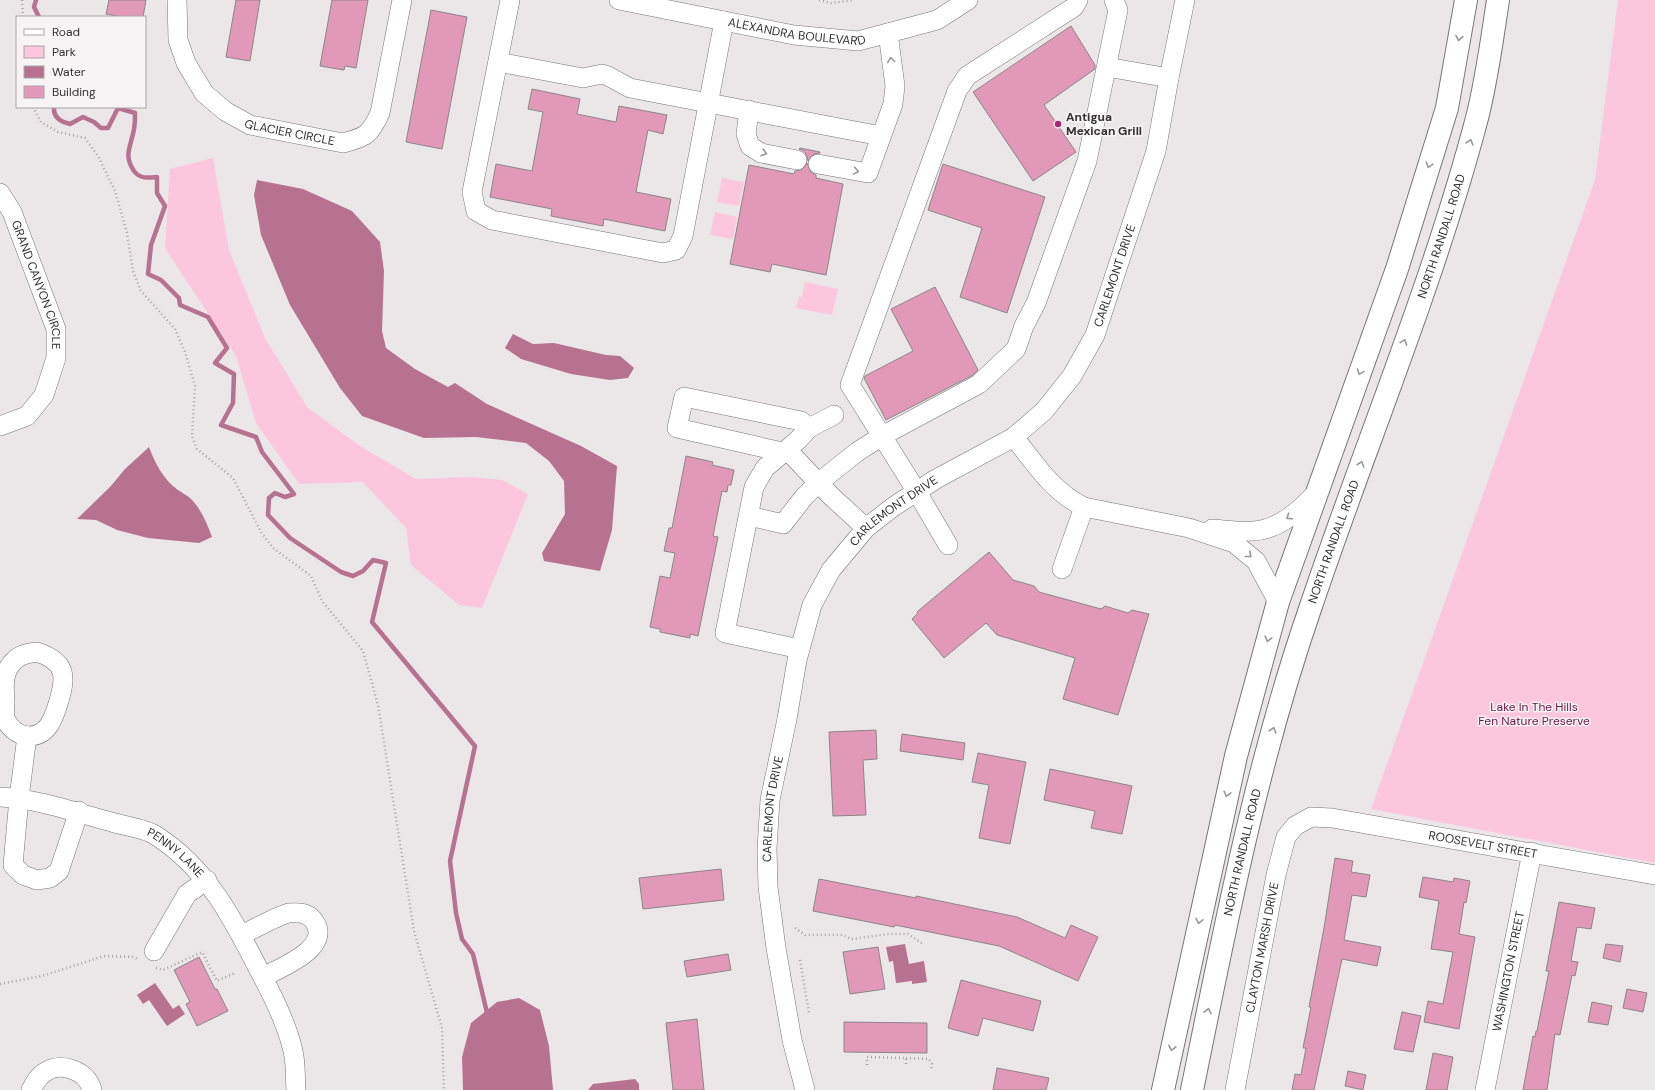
<svg xmlns="http://www.w3.org/2000/svg" width="1655" height="1090" font-family="'DM Sans',sans-serif">
<style>
.green{fill:#fcc7dc}
.water{fill:#b77290}
.lines{fill:none;stroke-linecap:round;stroke-linejoin:round}
.stream{stroke:#b77290;stroke-width:4.5}
.building{fill:#e299b8;stroke:#8b8688}
.minor-casing{stroke:#797577;stroke-width:20}
.major-casing{stroke:#797577;stroke-width:24}
.path{stroke:#a9a5a6;stroke-width:2.5;stroke-dasharray:1 3;stroke-linecap:butt}
.minor{stroke:#fff;stroke-width:19}
.major{stroke:#fff;stroke-width:22}
.oneway{stroke:#989898}
.poi-dot{fill:#aa256d;stroke:#f8f3f5;stroke-width:1.5}
.labels{text-anchor:middle;stroke-width:3;stroke-linejoin:round;paint-order:stroke}
.street-label{font-size:12px;fill:#323031;stroke:#f8f3f5}
.poi-label{font-size:12px;font-weight:bold;fill:#323031;stroke:#f8f3f5;text-anchor:start}
.park-label{font-size:12px;fill:#6b1744;stroke:#f8f3f5}
</style>
<rect width="100%" height="100%" fill="#ebe6e8"/>
<g class="green">
<polygon points="1618,0 1655,0 1655,863 1371,809 1595,180"/>
<polygon points="213,158 229,250 265,338 307,407 360,446 416,479 469,477 502,480 528,494 482,608 459,605 411,565 406,528 363,482 299,484 256,423 236,356 165,248 170,169"/>
<polygon points="722,178 744,182 739,206 717,202"/>
<polygon points="715,212 737,217 733,239 710,235"/>
<polygon points="805,282 838,289 832,315 796,308 799,297 802,297"/>
</g>
<g class="water">
<polygon points="257,180 303,189 352,211 380,242 384,271 382,331 386,348 415,369 448,387 455,383 487,404 581,446 617,466 612,530 600,571 544,561 542,553 565,514 564,481 549,461 526,443 476,437 424,438 362,416 340,388 290,305 261,235 254,195"/>
<polygon points="513,334 533,344 554,343 606,355 620,356 634,368 628,378 610,380 571,374 521,359 505,348"/>
<path d="M149,447c6,16 14,32 29,43 4,3 9,5 13,9 10,10 16,24 21,38l-13,6 -51,-5 -31,-8 -21,-10 -19,-1 33,-32 15,-18z"/>
<polygon points="905,944 909,964 924,961 927,982 912,984 912,981 896,983 893,961 889,962 886,947"/>
<polygon points="155,983 173,1009 179,1005 185,1014 167,1026 149,1000 143,1004 137,995"/>
<polygon points="519,998 540,1010 549,1046 553,1090 463,1090 462,1057 471,1023 497,1002"/>
<polygon points="635,1079 639,1084 639,1090 588,1090 593,1084"/>
</g>
<g class="lines">
<g class="stream">
<polyline points="36,0 34,7 39,17"/>
<path d="M54,107c-1,11 7,15 16,17l13,-7 11,5 7,6h7l10,-20 17,5c0,6 0,11 -1,16 -3,18 -11,26 0,42 6,8 14,7 23,6v16l8,13 -14,39 -3,29 13,6 18,18 1,7 28,12 19,31 -12,15 19,11 -1,29 -12,22 35,12 6,15 32,42 -9,3 -10,-4 -6,5 -1,17 22,23 51,34 12,4 10,-5 10,-11 13,3 -14,59 103,124 -25,115 6,52 6,26 11,15 15,63"/>
</g>
</g>
<g class="building">
<polygon points="109,0 146,0 143,17 122,17 106,14"/>
<polygon points="236,0 260,0 250,61 226,57"/>
<polygon points="332,0 368,0 356,68 345,66 344,70 320,66"/>
<polygon points="431,10 467,17 442,149 406,142"/>
<polygon points="1071,26 1095,65 1095,69 1044,105 1076,152 1033,181 973,92"/>
<polygon points="532,89 580,99 577,114 616,122 619,106 667,115 663,134 648,130 636,192 671,199 665,231 604,219 603,226 551,216 552,209 490,197 496,164 532,171 543,112 528,109"/>
<polygon points="800,148 820,152 820,153 814,154 808,161 807,156 804,151 799,149"/>
<polygon points="807,163 811,172 816,175 816,178 843,184 826,275 772,264 770,272 730,264 749,165 794,174 795,171 801,170"/>
<polygon points="943,164 1045,197 1007,313 960,297 982,228 928,210"/>
<polygon points="935,287 978,370 973,375 886,420 864,378 865,376 913,351 891,309"/>
<polygon points="686,456 713,462 712,465 734,470 731,485 728,485 727,492 722,491 713,536 718,537 698,636 690,634 690,638 660,632 660,629 650,627 660,576 670,578 675,553 664,551 669,528 672,528"/>
<polygon points="989,552 1013,580 1034,586 1039,592 1101,609 1105,606 1128,613 1132,610 1149,614 1118,715 1063,699 1075,658 997,635 986,623 944,658 912,619 917,614 918,611"/>
<polygon points="876,730 877,759 863,760 866,815 833,816 829,732"/>
<polygon points="902,734 965,743 963,760 900,751"/>
<polygon points="978,753 1026,762 1010,844 979,838 989,785 972,782"/>
<polygon points="1050,769 1132,786 1122,834 1091,828 1095,811 1044,800"/>
<polygon points="1335,858 1353,861 1351,872 1370,875 1366,897 1352,895 1344,940 1381,947 1377,966 1342,959 1314,1090 1292,1090 1295,1074 1301,1075 1306,1048 1303,1048 1311,1007 1309,1007 1324,928"/>
<polygon points="721,869 724,900 643,909 639,878"/>
<polygon points="1423,877 1453,882 1454,878 1470,881 1466,903 1464,902 1459,934 1475,937 1459,1029 1424,1022 1428,1001 1443,1004 1453,952 1431,949 1439,901 1419,897"/>
<polygon points="819,879 916,898 916,896 1017,917 1065,938 1071,925 1098,937 1078,981 999,946 895,925 894,927 813,911"/>
<polygon points="1559,902 1595,908 1591,929 1577,927 1571,961 1578,962 1575,976 1572,975 1560,1035 1555,1034 1547,1090 1523,1090 1533,1036 1535,1037 1536,1031 1537,1031 1549,971 1546,971"/>
<polygon points="1606,944 1623,946 1620,962 1603,958"/>
<polygon points="878,947 885,989 850,994 843,952"/>
<polygon points="728,954 731,970 687,977 684,961"/>
<polygon points="199,957 215,989 217,989 228,1011 197,1026 186,1004 190,1002 174,970"/>
<polygon points="961,980 1041,1001 1033,1031 983,1018 978,1036 948,1028"/>
<polygon points="1627,989 1647,993 1643,1012 1623,1008"/>
<polygon points="1592,1002 1612,1006 1608,1025 1588,1022"/>
<polygon points="1402,1012 1421,1016 1413,1052 1394,1049"/>
<polygon points="697,1019 704,1090 673,1090 666,1023"/>
<polygon points="844,1022 927,1023 927,1053 844,1052"/>
<polygon points="1433,1053 1453,1057 1447,1090 1426,1090"/>
<polygon points="997,1068 1049,1078 1046,1090 993,1090"/>
<polygon points="1348,1071 1366,1075 1363,1090 1345,1086"/>
</g>
<g class="lines">
<g class="minor-casing">
<g id="minor">
<path id="s1" d="M177,0l1,40 8,23 18,30 21,18 25,14 93,18c23,-6 27,-8 37,-30l22,-113"/>
<polyline points="510,0 472,192 476,211 492,220 663,253 676,250 683,236 724,21"/>
<path id="s2" d="M619,0l175,35 64,6 79,-21 31,-20"/>
<polyline points="498,62 583,78 602,74 608,76 630,88 881,136"/>
<polyline points="1107,67 1169,78"/>
<polyline points="749,110 746,134 750,146 761,153 797,160"/>
<polyline points="818,164 868,173 893,104 895,86 888,33"/>
<path id="s3" d="M0,193l12,19 44,117v29l-12,37 -17,21 -27,10"/>
<polyline points="809,428 801,421 684,397 677,428 791,454 832,497 866,528"/>
<path d="M1014,437c21,27 39,55 70,70l105,21 45,15 22,18 22,41"/>
<polyline points="749,516 783,524 804,497 818,483 857,452 882,436 979,384 1016,349 1024,326 1036,303 1087,161 1118,10 1114,0"/>
<path d="M1212,529c14,1 28,3 41,2 26,-1 48,-22 65,-40"/>
<polyline points="948,545 917,492 850,385 957,91 967,76 1074,7 1078,0"/>
<polyline points="1062,569 1084,507"/>
<polyline points="800,649 725,633 754,487 765,468 798,440 809,428 834,415"/>
<path d="M37,652c31,10 29,26 21,52 -5,16 -11,33 -31,32 -9,-1 -19,-9 -22,-18 -1,-5 0,-11 0,-16 -1,-15 -3,-31 10,-42 6,-6 14,-7 22,-8z"/>
<polyline points="27,736 19,798 13,865 23,875 37,880 50,878 59,871 79,811"/>
<path id="s4" d="M0,797c40,2 77,16 115,26 11,3 31,6 40,12 52,33 77,82 104,135 13,24 28,54 34,81 3,12 2,26 3,39"/>
<path d="M241,935c11,-5 38,-20 48,-22 9,-1 20,0 25,8 19,27 -34,47 -51,56"/>
<polyline points="154,951 187,894 207,880"/>
<path d="M31,1090c4,-8 8,-15 16,-19 16,-9 40,0 45,19"/>
<path id="s5" d="M805,1090l-13,-50 -16,-92 -8,-61 -1,-38 3,-49 17,-81 10,-59 15,-55 19,-35 35,-42 27,-21 43,-28 78,-42 30,-26 28,-35 23,-41 61,-184 13,-73 16,-78"/>
<path id="s6" d="M1235,1090l41,-215 10,-38 9,-11 16,-9 21,1 323,57"/>
<path id="s7" d="M1485,1090l47,-238"/>
</g>
</g>
<g class="major-casing">
<g id="major">
<polyline points="1163,1090 1236,756 1278,602 1397,269 1447,108 1466,0"/>
<path id="s8" d="M1192,1090c33,-162 64,-325 118,-481 55,-164 123,-324 167,-491 10,-39 15,-79 21,-118"/>
</g>
</g>
<g class="path">
<polyline points="22,0 23,17"/>
<polyline points="819,0 831,3 854,0"/>
<polyline points="33,107 41,122 58,132 85,138 98,156 115,191 127,233 133,271 141,291 175,329 185,352 195,386 192,436 197,449 233,478 261,532 273,548 311,576 322,601 363,651 378,705 414,931 442,1028 444,1090"/>
<polyline points="795,928 805,935 843,935 851,939 889,934 908,934 923,944"/>
<polyline points="800,960 809,1013"/>
<polyline points="156,968 163,970 202,952 217,981 235,973"/>
<polyline points="0,984 42,976 104,956 134,957 139,960"/>
<polyline points="906,1058 929,1059 932,1064 931,1070"/>
<polyline points="867,1065 867,1057 906,1058 906,1065"/>
</g>
<use href="#minor" class="minor"/>
<use href="#major" class="major"/>
</g>
<defs><path id="oneway-chevron" d="M-2-3.5L2.5 0L-2 3.5" fill="none" stroke-width="1.6" stroke-linecap="round" stroke-linejoin="round"/></defs>
<g class="oneway">
<use href="#oneway-chevron" transform="translate(1459 38) rotate(100)"/>
<use href="#oneway-chevron" transform="translate(891 60) rotate(-98)"/>
<use href="#oneway-chevron" transform="translate(1470 142) rotate(-74)"/>
<use href="#oneway-chevron" transform="translate(764 153) rotate(18)"/>
<use href="#oneway-chevron" transform="translate(1429 165) rotate(107)"/>
<use href="#oneway-chevron" transform="translate(856 171) rotate(10)"/>
<use href="#oneway-chevron" transform="translate(1404 342) rotate(-70)"/>
<use href="#oneway-chevron" transform="translate(1360 372) rotate(110)"/>
<use href="#oneway-chevron" transform="translate(1361 464) rotate(-71)"/>
<use href="#oneway-chevron" transform="translate(1289 517) rotate(146)"/>
<use href="#oneway-chevron" transform="translate(1249 555) rotate(39)"/>
<use href="#oneway-chevron" transform="translate(1268 639) rotate(105)"/>
<use href="#oneway-chevron" transform="translate(1273 730) rotate(-73)"/>
<use href="#oneway-chevron" transform="translate(1227 794) rotate(103)"/>
<use href="#oneway-chevron" transform="translate(1199 921) rotate(102)"/>
<use href="#oneway-chevron" transform="translate(1208 1011) rotate(-78)"/>
<use href="#oneway-chevron" transform="translate(1172 1048) rotate(102)"/>
</g>
<circle class="poi-dot" cx="1058" cy="124" r="4"/>
<g class="labels">
<g class="street-label">
<text dy="4" stroke="none"><textPath href="#s2" startOffset="181">ALEXANDRA BOULEVARD</textPath></text>
<text dy="4" stroke="none"><textPath href="#s1" startOffset="196">GLACIER CIRCLE</textPath></text>
<text dy="4" stroke="none"><textPath href="#s8" startOffset="891">NORTH RANDALL ROAD</textPath></text>
<text dy="4" stroke="none"><textPath href="#s5" startOffset="956">CARLEMONT DRIVE</textPath></text>
<text dy="4" stroke="none"><textPath href="#s3" startOffset="100">GRAND CANYON CIRCLE</textPath></text>
<text dy="4" stroke="none"><textPath href="#s5" startOffset="620">CARLEMONT DRIVE</textPath></text>
<text dy="4" stroke="none"><textPath href="#s8" startOffset="567">NORTH RANDALL ROAD</textPath></text>
<text dy="4" stroke="none"><textPath href="#s5" startOffset="285">CARLEMONT DRIVE</textPath></text>
<text dy="4" stroke="none"><textPath href="#s6" startOffset="465">ROOSEVELT STREET</textPath></text>
<text dy="4" stroke="none"><textPath href="#s8" startOffset="243">NORTH RANDALL ROAD</textPath></text>
<text dy="4" stroke="none"><textPath href="#s4" startOffset="187">PENNY LANE</textPath></text>
<text dy="4" stroke="none"><textPath href="#s6" startOffset="145">CLAYTON MARSH DRIVE</textPath></text>
<text dy="4" stroke="none"><textPath href="#s7" startOffset="121">WASHINGTON STREET</textPath></text>
</g>
<g class="poi-label">
<text x="1066" y="121">Antigua<tspan x="1066" dy="14">Mexican Grill</tspan></text>
</g>
<g class="park-label">
<text x="1534" y="711">Lake In The Hills<tspan x="1534" dy="14">Fen Nature Preserve</tspan></text>
</g>
</g>
<rect x="16" y="16" width="130" height="92" fill="#f8f3f5" stroke="#a9a5a7"/>
<rect x="24" y="29" width="20" height="6" fill="#ffffff" stroke="#a9a5a7"/>
<text x="52" y="36" font-size="12" fill="#323031">Road</text>
<rect x="24" y="46" width="20" height="12" fill="#fcc7dc" stroke="#a9a5a7"/>
<text x="52" y="56" font-size="12" fill="#323031">Park</text>
<rect x="24" y="66" width="20" height="12" fill="#b77290" stroke="#a9a5a7"/>
<text x="52" y="76" font-size="12" fill="#323031">Water</text>
<rect x="24" y="86" width="20" height="12" fill="#e299b8" stroke="#a9a5a7"/>
<text x="52" y="96" font-size="12" fill="#323031">Building</text>
</svg>
